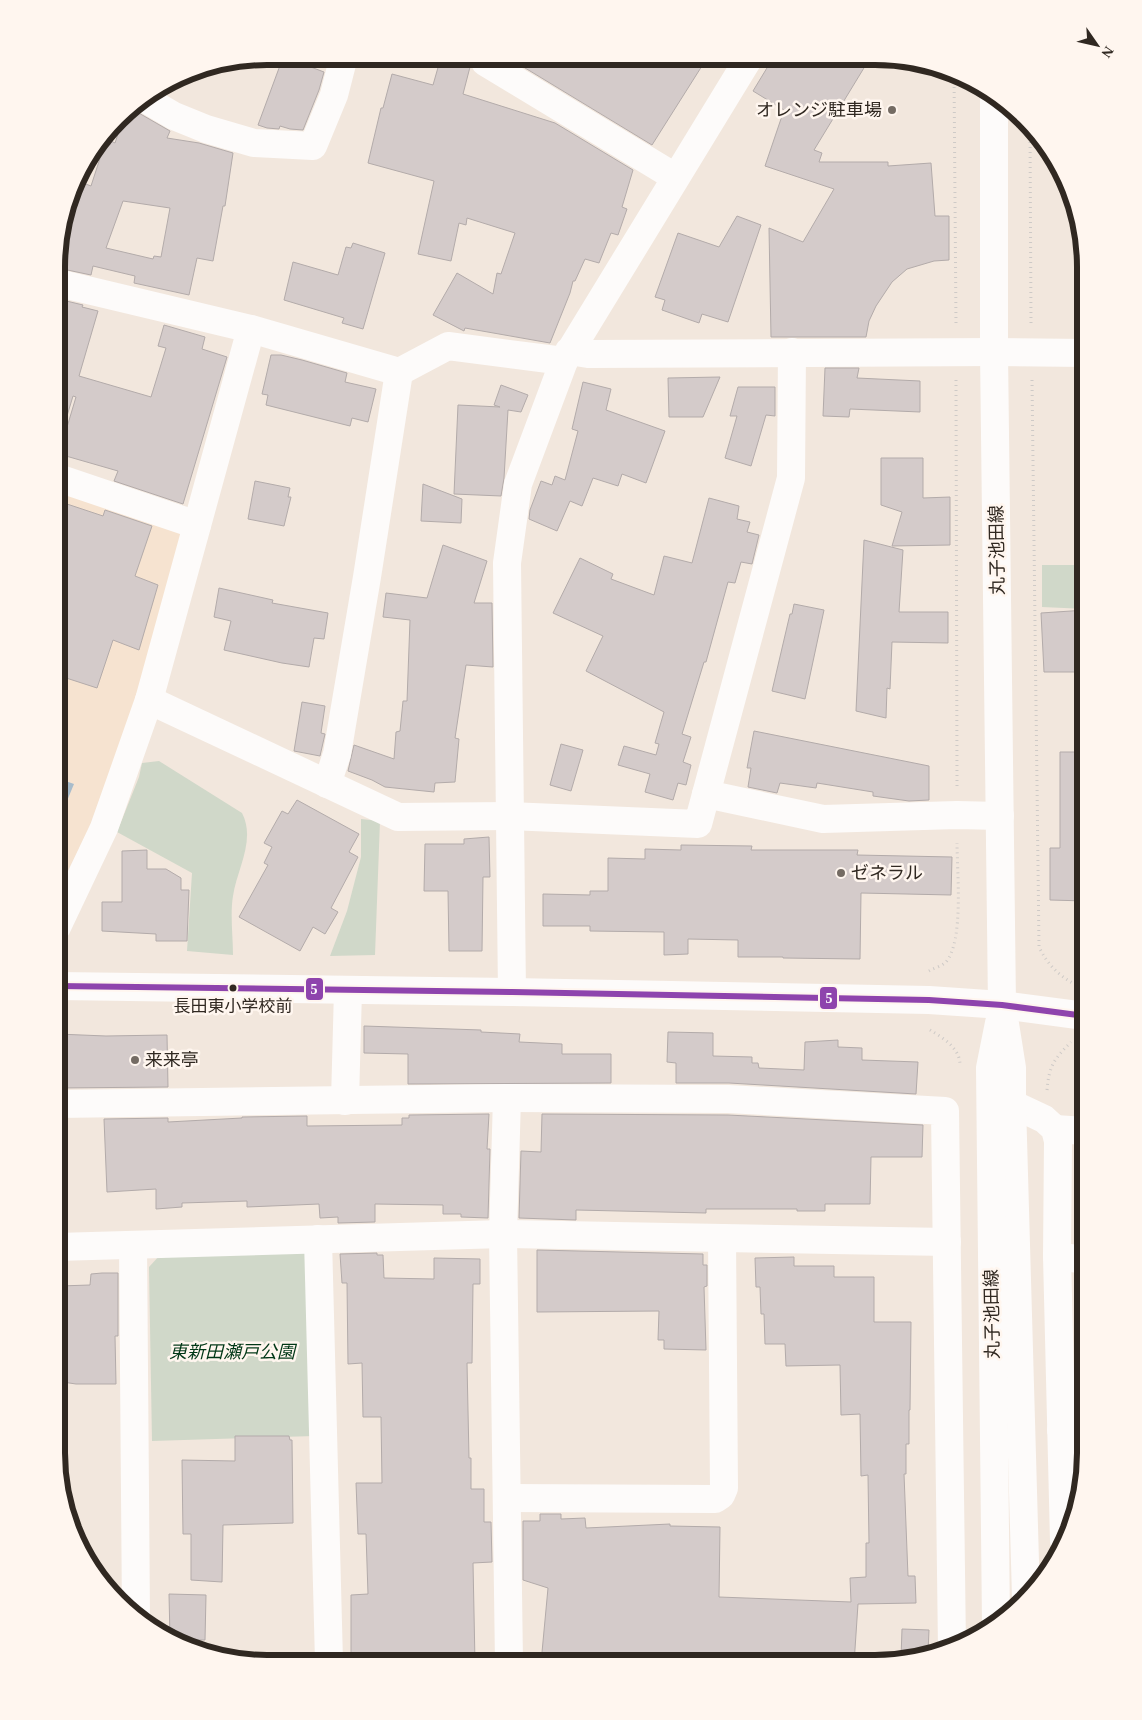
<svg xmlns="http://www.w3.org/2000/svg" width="1142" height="1720" font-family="'Times New Roman','Noto Sans JP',serif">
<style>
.built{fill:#f6e3d0}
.green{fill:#d0d8c9}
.water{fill:#a8bccb}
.building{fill:#d4cbca;stroke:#b3abaa;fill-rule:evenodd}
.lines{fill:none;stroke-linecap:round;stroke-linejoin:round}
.path{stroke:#cecac7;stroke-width:3;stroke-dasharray:1 4;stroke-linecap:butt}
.street{stroke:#fdfbfa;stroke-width:28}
.secondary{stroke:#fdfbfa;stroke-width:28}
.bus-1-casing{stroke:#fff6ef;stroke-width:10}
.bus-1{stroke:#8e44ad;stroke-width:6}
.poi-dot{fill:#746b63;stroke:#fff6ef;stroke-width:2}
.bus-dot{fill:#302821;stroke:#fff6ef;stroke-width:2}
.labels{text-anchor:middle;stroke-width:5;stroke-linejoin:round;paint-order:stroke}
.bus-label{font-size:17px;fill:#302821;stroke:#fff6ef}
.poi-label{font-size:18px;fill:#302821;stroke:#fff6ef;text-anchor:start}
.street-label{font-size:18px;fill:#302821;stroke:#fff6ef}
.park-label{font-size:18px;font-style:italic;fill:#003716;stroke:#fff6ef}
.rim{fill:none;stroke:#302821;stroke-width:6}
.line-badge{stroke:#fff6ef;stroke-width:2}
.badge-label{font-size:14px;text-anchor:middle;font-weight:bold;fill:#fff}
</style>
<rect width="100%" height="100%" fill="#f2e7dd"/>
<polygon class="built" points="58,492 182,534 136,700 87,833 57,892"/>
<g class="green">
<polygon points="1042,565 1086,565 1086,609 1042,607"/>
<path d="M159,761l83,52c14,27 -5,56 -9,83 -3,18 0,41 0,59l-46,-4 5,-78 -75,-41 22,-55 3,-14z"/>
<polygon points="361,819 380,821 375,955 330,956 347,911 361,857"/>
<polygon points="310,1251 315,1436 152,1441 149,1267 160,1255"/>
</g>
<polygon class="water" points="57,778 74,784 57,825"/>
<g class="building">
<polygon points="441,57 468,57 470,67 463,94 555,123 633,170 622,207 627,209 618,235 611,233 599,263 585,259 575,281 573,281 570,293 550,343 465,328 464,331 433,315 457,273 493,294 497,273 501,274 515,233 467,218 466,225 459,223 451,261 418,254 434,181 368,163 381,108 383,108 392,74 433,85"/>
<polygon points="507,57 553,57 707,58 652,145"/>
<polygon points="287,58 324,72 319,90 303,130 290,129 280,126 279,129 267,128 258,125 282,60 286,61"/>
<polygon points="773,58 870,58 814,150 822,153 819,162 888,162 888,166 931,163 935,216 949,216 949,260 934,261 907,269 892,282 876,306 869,321 866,337 771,337 769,228 803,242 834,189 765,166 784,110 753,91"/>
<path d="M132,107l5,5 33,19 -3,7 32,5 34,10 -8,53h-2l-10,55 -16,-3 -8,37 -55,-12 1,-7 -42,-10 -2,9 -33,-7v-28l20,-59 13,5 14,-43 5,2 1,-4 4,2 9,-27 5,2zM123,201l47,7 -9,49 -7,-1 -1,3 -47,-11z"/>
<polygon points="737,216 761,225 728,322 702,314 699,323 662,310 665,300 655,297 678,233 719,247"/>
<polygon points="353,243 385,253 363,329 342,323 344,318 284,300 293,262 338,275 346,247 351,248"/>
<polygon points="58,299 83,305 82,307 98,311 79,376 151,397 166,348 158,346 164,325 205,337 202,349 227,357 183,504 114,481 118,471 59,454 76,397 73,396 64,426 58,425"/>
<polygon points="271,355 281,355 302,360 347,373 345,382 376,389 368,422 352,418 350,426 266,405 268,395 262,394"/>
<polygon points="825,368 859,368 857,378 920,381 920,412 850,409 849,417 823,416"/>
<polygon points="720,377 703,417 669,417 668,378"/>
<polygon points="583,382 611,389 606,410 665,431 646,483 622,474 618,486 593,478 582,506 570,501 557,531 529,519 530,510 541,481 552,485 555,476 565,480 578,431 572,429"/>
<polygon points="501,385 528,395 521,412 508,410 504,478 501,496 454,494 458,405 500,407 494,405"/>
<polygon points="738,387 775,387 775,416 766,415 751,466 725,458 737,416 730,416"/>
<polygon points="881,458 923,458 923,498 950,497 950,545 892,546 902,512 881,505"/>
<polygon points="255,481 290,488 288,497 291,497 284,526 248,519"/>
<polygon points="423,484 462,499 461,523 421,521"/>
<polygon points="709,498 739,506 737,519 750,522 747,532 759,535 752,564 741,562 735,583 728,582 706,662 704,662 682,734 691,737 683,762 691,765 686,785 678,783 673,800 645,792 650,774 618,765 624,746 656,755 659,744 655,743 664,712 586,671 603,636 553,613 580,558 613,574 611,579 654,595 664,556 692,563"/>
<polygon points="58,501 103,516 105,510 152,526 135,576 158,585 139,650 113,640 97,688 57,675"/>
<polygon points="864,540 903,550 899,612 948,612 948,643 892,642 890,689 887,688 886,718 856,711"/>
<polygon points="443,545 487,561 474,603 492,603 493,667 466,665 455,738 459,739 455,782 435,783 434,792 385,787 372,780 348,771 354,745 394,759 396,732 400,731 403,701 407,701 410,620 383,617 386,593 427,598"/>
<polygon points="219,588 273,600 272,603 328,613 324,639 314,638 309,667 282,663 224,650 231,621 214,617"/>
<polygon points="794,604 824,610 805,699 772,691 790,614 792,614"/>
<polygon points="1086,610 1086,672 1044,672 1041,613"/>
<polygon points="302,702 325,706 321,733 325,734 320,756 294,751"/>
<polygon points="754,731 929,766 929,800 909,801 873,796 873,792 817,783 816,788 780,783 777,793 748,787 751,768 747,768"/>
<polygon points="561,744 583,750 571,791 550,785"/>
<polygon points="1060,752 1086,752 1086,901 1050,900 1050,848 1060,848"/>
<polygon points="297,800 359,834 349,852 358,857 331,908 338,912 325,934 313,927 300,951 239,917 268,865 264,863 272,847 264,843 282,811 288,814"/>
<polygon points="489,837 490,877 483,877 482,951 449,951 448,891 424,891 425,844 464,844 464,839"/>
<polygon points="681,845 752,846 751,850 858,850 857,855 952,857 951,895 861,893 860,959 783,958 783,957 738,957 738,940 688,939 688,954 664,955 664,932 590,931 590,926 543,926 543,894 590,895 590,891 608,891 608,858 645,859 645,849 681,850"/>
<polygon points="147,850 147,869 166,869 181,878 181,890 189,890 187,941 156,941 156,934 102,931 102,902 122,902 122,851"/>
<polygon points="364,1026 481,1030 481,1032 520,1034 519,1042 562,1044 562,1054 611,1054 611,1083 408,1084 408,1054 364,1053"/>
<polygon points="668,1032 713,1033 713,1056 752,1057 752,1063 758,1063 759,1068 804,1070 805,1042 838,1040 838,1047 862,1048 862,1060 918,1062 916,1094 729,1083 676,1083 676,1063 667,1062"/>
<polygon points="57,1034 106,1036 167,1035 168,1087 57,1088"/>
<polygon points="489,1114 487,1149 490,1149 488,1218 461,1217 461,1214 443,1214 443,1205 375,1204 375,1222 338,1223 338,1217 320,1218 319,1204 247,1207 247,1201 182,1203 182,1207 156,1209 156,1189 107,1192 104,1119 168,1118 168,1122 242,1118 242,1117 307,1116 307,1126 402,1125 402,1118 409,1118 409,1115"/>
<polygon points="542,1114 728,1115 923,1125 922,1157 871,1157 870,1204 825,1204 825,1211 797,1211 797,1209 706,1209 706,1213 576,1210 576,1220 519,1218 521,1151 541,1152"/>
<polygon points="537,1250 703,1254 703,1265 707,1265 707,1286 704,1287 706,1350 664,1349 664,1340 658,1340 659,1311 537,1312"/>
<polygon points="377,1253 377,1255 383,1255 384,1278 434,1279 434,1258 480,1259 480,1284 473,1284 472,1363 467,1363 469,1458 471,1458 471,1489 484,1489 484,1522 491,1522 492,1562 473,1563 475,1663 351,1662 351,1595 368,1594 366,1534 358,1534 356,1483 382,1483 381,1417 363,1417 362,1363 348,1364 347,1283 342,1283 340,1254"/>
<polygon points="794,1257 794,1266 834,1266 834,1277 874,1277 874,1322 911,1322 910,1410 909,1410 909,1444 906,1444 906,1474 904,1474 908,1576 915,1576 916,1603 858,1604 854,1664 700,1663 700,1660 609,1653 608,1663 541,1663 548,1588 523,1580 523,1521 540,1521 540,1514 561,1514 561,1519 585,1518 586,1528 670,1524 670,1526 720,1527 719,1597 851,1602 850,1578 866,1577 866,1543 869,1543 868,1475 861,1476 860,1414 841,1415 840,1365 786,1366 785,1344 765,1344 764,1314 761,1314 760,1287 756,1287 755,1258"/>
<polygon points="102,1273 118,1273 118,1336 115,1336 116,1384 76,1384 56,1381 56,1347 61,1347 59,1286 90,1285 91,1274"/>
<polygon points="235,1436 289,1436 290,1440 292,1440 293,1523 223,1525 222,1582 191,1580 191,1534 183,1534 182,1460 235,1461"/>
<polygon points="169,1594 206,1595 205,1640 174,1640 170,1638"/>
<polygon points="902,1629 929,1630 928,1653 901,1658"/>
</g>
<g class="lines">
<g class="path">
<polyline points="954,72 956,324"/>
<polyline points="1030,127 1031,326"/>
<polyline points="956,380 957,786"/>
<path d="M1032,380l7,567c9,18 19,28 37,38"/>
<path d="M929,971c5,-3 13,-5 17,-9 18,-21 11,-91 11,-119"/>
<path d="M930,1030c13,8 30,18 30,35"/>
<path d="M1047,1090c2,-24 7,-31 24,-48"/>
</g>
<g class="street">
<polyline points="483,57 485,62 675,177"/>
<polyline points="145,99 174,116 206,129 254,143 313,146 334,95 344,56"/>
<polyline points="58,283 251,329"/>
<polyline points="569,351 588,354 994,352"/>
<polyline points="58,478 197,525"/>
<polyline points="149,700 398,817 509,816 698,824 791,478 792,352"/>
<polyline points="327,784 337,754 367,577 399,372"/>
<polyline points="706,794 823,819 957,815 1000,816"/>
<polyline points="57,927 104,828 149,700 251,329 399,372 448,346 564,361"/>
<polyline points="512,992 507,563 518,484 564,361 749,58"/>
<polyline points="507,1098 503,1234 509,1663"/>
<polyline points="345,1101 348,990"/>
<polyline points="57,1104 507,1098 728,1099 945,1111 952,1648"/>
<polyline points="1012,1104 1044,1119 1055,1129 1058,1141 1057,1256 1064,1541"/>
<polyline points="1055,1129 1085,1131"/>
<polyline points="318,1239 329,1662"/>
<polyline points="133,1245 136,1617"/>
<polyline points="57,1247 503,1234 947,1242"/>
<polyline points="1057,1256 1085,1260"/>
<polyline points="1061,1430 1085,1434"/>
<polyline points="508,1498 715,1499 721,1495 724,1488 722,1238"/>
</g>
<g class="secondary">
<polyline points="994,95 994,352 1002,1005 1012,1068 1012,1104 1026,1597"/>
<polyline points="994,352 1086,353"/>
<polyline points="57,986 512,992 929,1000 1002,1005 1085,1016"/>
<polyline points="996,1624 990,1068 999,1023"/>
</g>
<g class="bus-1-casing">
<polyline id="bus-1" points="57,986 512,992 929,1000 1002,1005 1085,1016"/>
</g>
<use href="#bus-1" class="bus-1"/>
</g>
<g class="poi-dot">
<circle cx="892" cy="110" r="5"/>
<circle cx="841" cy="873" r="5"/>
<circle cx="135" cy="1060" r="5"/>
</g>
<circle class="bus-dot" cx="233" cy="988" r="4.5"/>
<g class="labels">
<g class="bus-label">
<text x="233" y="1012">長田東小学校前</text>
</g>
<g class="poi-label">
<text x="882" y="116" text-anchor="end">オレンジ駐車場</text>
<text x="851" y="879">ゼネラル</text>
<text x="145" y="1066">来来亭</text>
</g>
<g class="street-label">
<text transform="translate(997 550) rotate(-91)" y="6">丸子池田線</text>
<text transform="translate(992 1314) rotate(-91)" y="6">丸子池田線</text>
</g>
<g class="park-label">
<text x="232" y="1358">東新田瀬戸公園</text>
</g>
</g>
<path d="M0 0H1142V1720H0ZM267 65H875A202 202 0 0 1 1077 267V1453A202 202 0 0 1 875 1655H267A202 202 0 0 1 65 1453V267A202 202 0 0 1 267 65Z" fill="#fff6ef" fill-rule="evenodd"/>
<path class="rim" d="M267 65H875A202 202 0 0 1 1077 267V1453A202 202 0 0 1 875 1655H267A202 202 0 0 1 65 1453V267A202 202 0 0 1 267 65Z"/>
<g class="line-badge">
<rect x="305" y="977" width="19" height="24" rx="5" fill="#8e44ad"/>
<rect x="819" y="986" width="19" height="24" rx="5" fill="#8e44ad"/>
</g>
<g class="badge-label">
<text x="314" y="994">5</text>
<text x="829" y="1003">5</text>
</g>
<g transform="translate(1097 45) rotate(124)" stroke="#fff6ef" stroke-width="4" paint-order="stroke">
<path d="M0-4L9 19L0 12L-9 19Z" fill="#302821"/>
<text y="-8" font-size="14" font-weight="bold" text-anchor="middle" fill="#302821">N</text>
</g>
</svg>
